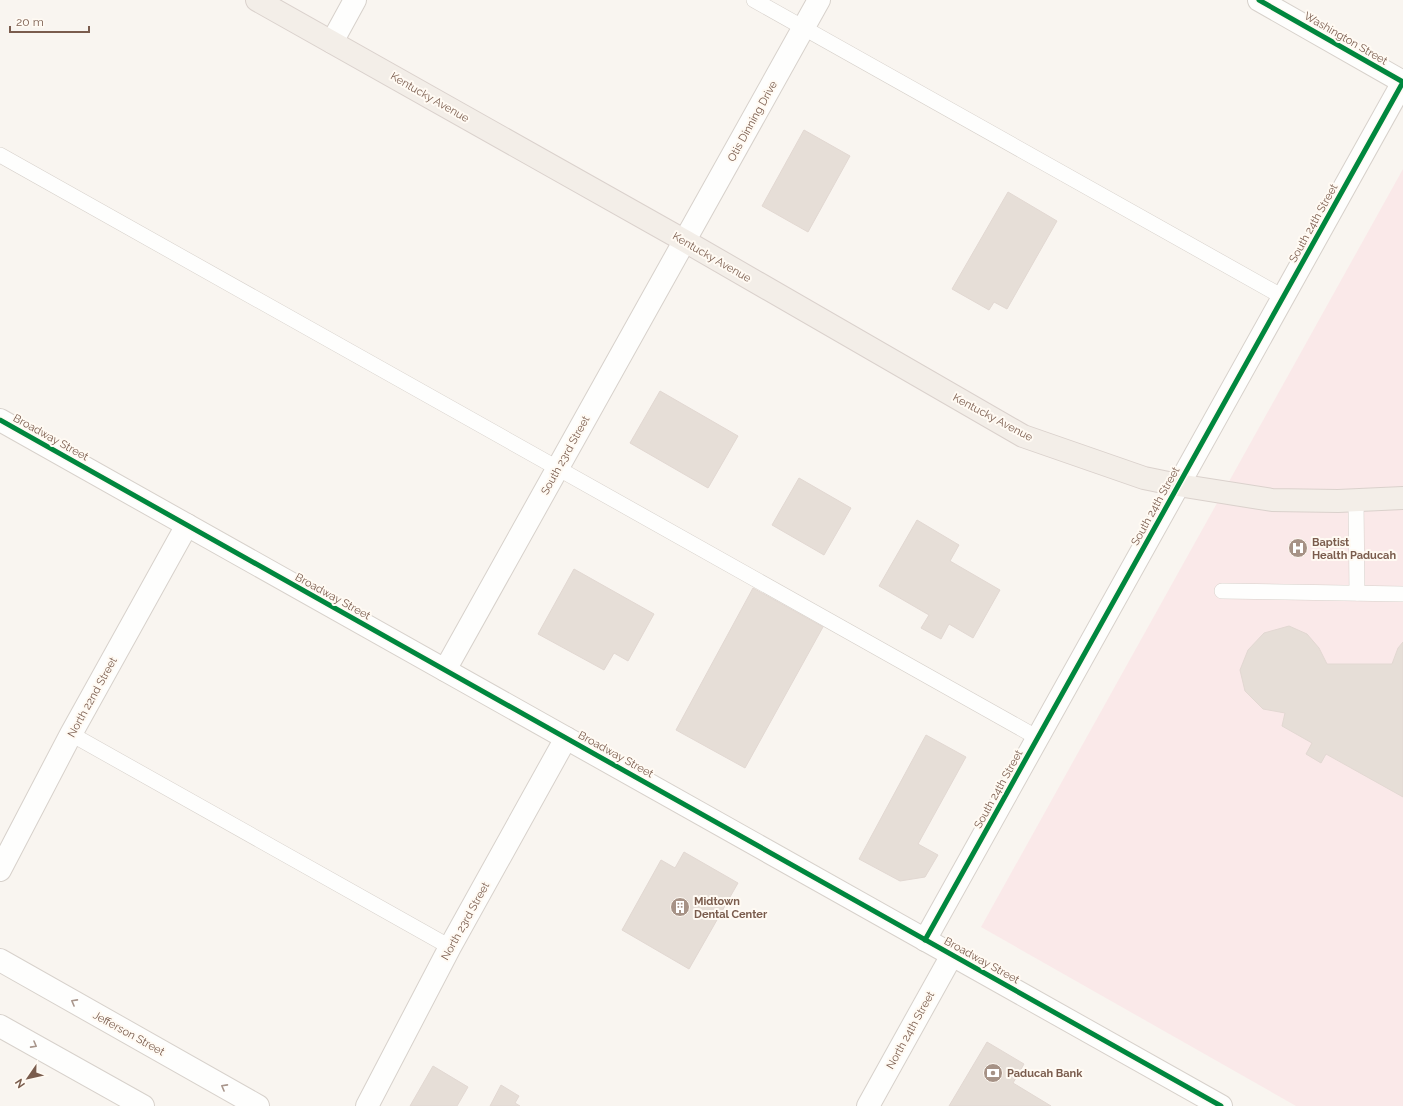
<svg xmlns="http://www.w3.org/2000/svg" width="1403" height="1106" font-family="Raleway,sans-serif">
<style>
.medical{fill:#fae9e9}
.building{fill:#e6ded7;stroke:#e2d8d2}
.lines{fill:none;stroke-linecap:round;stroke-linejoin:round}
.lane-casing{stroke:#d7d1cb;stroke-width:16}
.street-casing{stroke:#d7d1cb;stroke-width:24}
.primary-casing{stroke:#dad1cc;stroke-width:24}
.lane{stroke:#fefefd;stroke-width:15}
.street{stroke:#fefefd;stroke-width:22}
.primary{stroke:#f3eee8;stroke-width:22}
.cycleway-casing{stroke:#fffaf3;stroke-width:8}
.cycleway{stroke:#00873e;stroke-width:5}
.oneway{stroke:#a8958b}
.labels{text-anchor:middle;stroke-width:4;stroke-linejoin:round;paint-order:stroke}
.street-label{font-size:11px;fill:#7a5c4d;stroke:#fffaf3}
.poi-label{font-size:11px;font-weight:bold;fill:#7a5c4d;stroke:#fffaf3;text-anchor:start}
</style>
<rect width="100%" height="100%" fill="#f9f5f0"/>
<polygon class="medical" points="1403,169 1403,1106 1296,1106 981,927"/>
<g class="building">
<polygon points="804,130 850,156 808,232 762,206"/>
<polygon points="1008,192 1057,221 1007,309 994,302 989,310 952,289"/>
<polygon points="660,391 738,436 708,488 630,443"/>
<polygon points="799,478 851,508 824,555 772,525"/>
<polygon points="917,520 959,545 950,561 1000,590 973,638 949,624 941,639 921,628 929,615 879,586"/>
<polygon points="574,569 654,614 628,661 614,653 604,670 538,634"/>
<polygon points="753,588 823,627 745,768 676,730"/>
<polygon points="1289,626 1307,634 1319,648 1327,664 1392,664 1398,648 1403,642 1403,797 1326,754 1321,763 1306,754 1312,743 1282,726 1285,713 1263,709 1245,691 1240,670 1248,650 1264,633"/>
<polygon points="926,735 966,757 918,844 938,855 925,877 900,881 859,859"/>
<polygon points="684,852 738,883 689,969 622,930 661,860 675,868"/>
<polygon points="987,1042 1024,1064 1013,1083 1051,1106 949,1106"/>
<polygon points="433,1066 468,1087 457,1106 410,1106"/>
<polygon points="501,1085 519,1096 515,1103 520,1106 490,1106"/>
</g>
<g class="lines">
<g class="lane-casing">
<g id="lane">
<polyline points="754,0 1283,297"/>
<polyline points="0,155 1038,738"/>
<polyline points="1356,500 1357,593"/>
<polyline points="1222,591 1403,594"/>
<polyline points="71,734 450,947"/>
</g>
</g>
<g class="street-casing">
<g id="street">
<polyline points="332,42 355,0"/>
<polyline points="0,420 1221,1106"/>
<polyline points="445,670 819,0"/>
<polyline points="0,870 71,734 187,525"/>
<polyline points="925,940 1403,82 1259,0"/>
<polyline points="0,960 258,1106"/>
<polyline points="0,1026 143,1106"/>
<polyline points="367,1106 450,947 566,738"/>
<polyline points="868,1106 952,955"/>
</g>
</g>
<g class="primary-casing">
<polyline id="primary" points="257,0 685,241 1023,436 1144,478 1178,485 1272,500 1338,501 1403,498"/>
</g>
<use href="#lane" class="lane"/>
<use href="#street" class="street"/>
<use href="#primary" class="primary"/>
<g class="cycleway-casing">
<g id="cycleway">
<polyline points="0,420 1221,1106"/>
<polyline points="925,940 1403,82 1259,0"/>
</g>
</g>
<use href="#cycleway" class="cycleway"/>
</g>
<defs><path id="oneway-chevron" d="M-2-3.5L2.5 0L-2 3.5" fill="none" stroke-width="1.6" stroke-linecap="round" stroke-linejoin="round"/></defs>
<g class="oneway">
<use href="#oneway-chevron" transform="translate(74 1002) rotate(-151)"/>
<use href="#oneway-chevron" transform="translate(34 1045) rotate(29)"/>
<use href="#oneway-chevron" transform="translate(224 1087) rotate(-151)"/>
</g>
<defs>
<g id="hospital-disc" transform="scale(1)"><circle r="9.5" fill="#a69286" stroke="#fffaf3"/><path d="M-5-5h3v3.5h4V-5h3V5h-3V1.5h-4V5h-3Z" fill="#fff"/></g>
<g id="building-disc" transform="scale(1)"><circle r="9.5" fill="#a69286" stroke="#fffaf3"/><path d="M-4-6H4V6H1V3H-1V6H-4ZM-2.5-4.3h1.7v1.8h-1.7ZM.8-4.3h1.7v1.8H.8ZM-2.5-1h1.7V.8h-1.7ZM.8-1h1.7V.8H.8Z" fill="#fff"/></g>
<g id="bank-disc" transform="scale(1)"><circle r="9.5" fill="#a69286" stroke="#fffaf3"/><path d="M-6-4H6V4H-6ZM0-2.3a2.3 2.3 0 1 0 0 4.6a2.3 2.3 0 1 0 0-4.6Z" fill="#fff"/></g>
</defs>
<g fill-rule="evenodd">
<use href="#hospital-disc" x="1298" y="548"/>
<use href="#building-disc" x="680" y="907"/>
<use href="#bank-disc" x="993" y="1073"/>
</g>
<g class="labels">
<g class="street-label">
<text transform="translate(1346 38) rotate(30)" y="4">Washington Street</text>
<text transform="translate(430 97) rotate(30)" y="4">Kentucky Avenue</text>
<text transform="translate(752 121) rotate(-61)" y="4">Otis Dinning Drive</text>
<text transform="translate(1313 223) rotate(-61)" y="4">South 24th Street</text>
<text transform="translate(712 257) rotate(30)" y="4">Kentucky Avenue</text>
<text transform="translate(993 417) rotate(28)" y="4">Kentucky Avenue</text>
<text transform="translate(51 437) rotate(29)" y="4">Broadway Street</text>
<text transform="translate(565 455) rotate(-61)" y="4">South 23rd Street</text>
<text transform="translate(1155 506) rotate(-61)" y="4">South 24th Street</text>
<text transform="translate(333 596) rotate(29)" y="4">Broadway Street</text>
<text transform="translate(92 697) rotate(-61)" y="4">North 22nd Street</text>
<text transform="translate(616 754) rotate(29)" y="4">Broadway Street</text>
<text transform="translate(998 789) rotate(-61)" y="4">South 24th Street</text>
<text transform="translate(465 921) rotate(-61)" y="4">North 23rd Street</text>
<text transform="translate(982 960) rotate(29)" y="4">Broadway Street</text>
<text transform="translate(910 1030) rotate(-61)" y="4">North 24th Street</text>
<text transform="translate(129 1033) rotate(29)" y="4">Jefferson Street</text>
</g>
<g class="poi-label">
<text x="1312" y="546">Baptist<tspan x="1312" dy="13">Health Paducah</tspan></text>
<text x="694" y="905">Midtown<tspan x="694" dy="13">Dental Center</tspan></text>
<text x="1007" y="1077">Paducah Bank</text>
</g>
</g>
<g transform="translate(28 1078) rotate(236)" stroke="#fffaf3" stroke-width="3" paint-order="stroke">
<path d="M0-3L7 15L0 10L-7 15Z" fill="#7a5c4d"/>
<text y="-6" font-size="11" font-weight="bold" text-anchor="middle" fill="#7a5c4d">N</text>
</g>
<path d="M10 26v6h79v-6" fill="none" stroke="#7a5c4d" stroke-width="2"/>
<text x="16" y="26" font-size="12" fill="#7a5c4d" stroke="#fffaf3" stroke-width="3" paint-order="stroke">20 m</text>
</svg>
